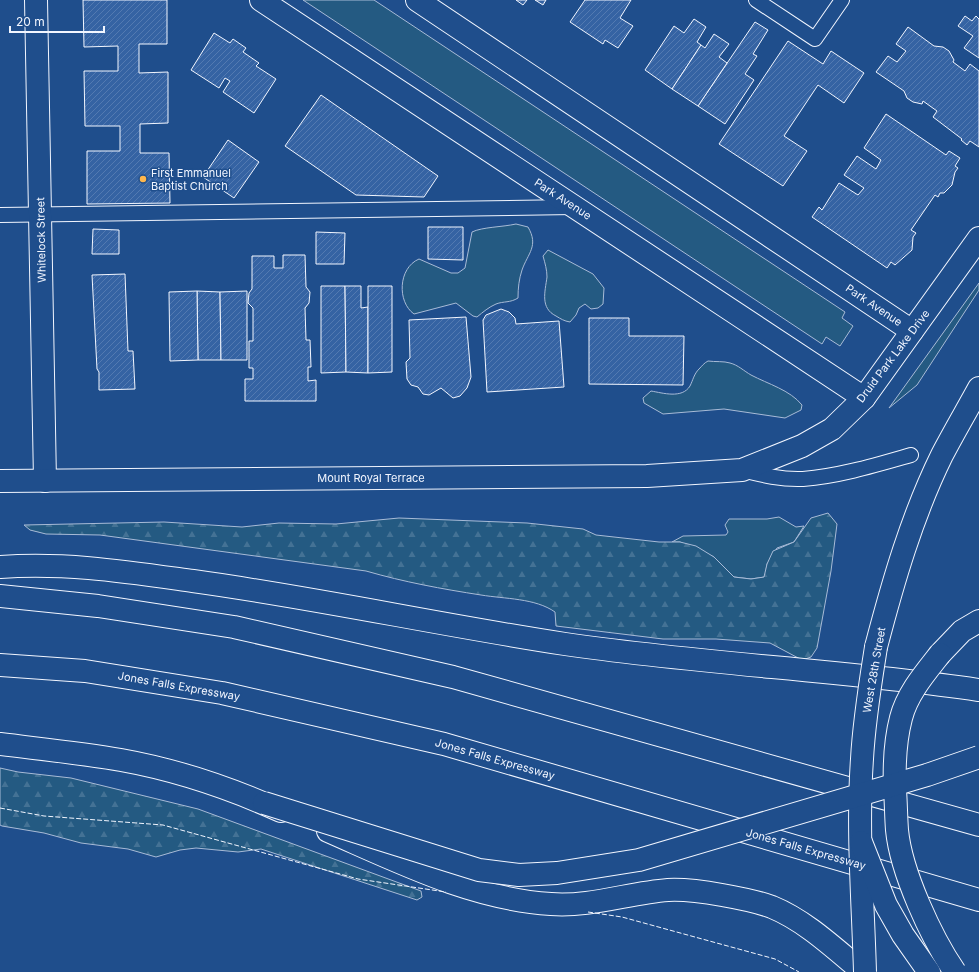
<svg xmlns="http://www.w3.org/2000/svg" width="979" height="972" font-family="Inter,sans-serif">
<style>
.green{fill:#245a82;stroke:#a8bbd7}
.forest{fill:url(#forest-firs);stroke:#a8bbd7}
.building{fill:url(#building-hatch);stroke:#f2f6ff}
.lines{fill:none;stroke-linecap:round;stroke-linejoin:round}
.lane-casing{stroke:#f2f6ff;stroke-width:16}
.street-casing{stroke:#f2f6ff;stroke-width:24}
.secondary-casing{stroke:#f2f6ff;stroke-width:24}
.highway-casing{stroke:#f2f6ff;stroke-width:24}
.lane{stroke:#1f4e8c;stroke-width:14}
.street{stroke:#1f4e8c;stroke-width:22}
.secondary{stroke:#1f4e8c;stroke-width:22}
.highway{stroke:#1f4e8c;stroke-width:22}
.secondary-bridge-casing{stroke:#f2f6ff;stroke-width:24;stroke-linecap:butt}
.highway-bridge-casing{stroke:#f2f6ff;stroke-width:24;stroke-linecap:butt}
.secondary-bridge{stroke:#1f4e8c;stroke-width:22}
.highway-bridge{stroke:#1f4e8c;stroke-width:22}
.fence{stroke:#f2f6ff;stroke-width:1;stroke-dasharray:5 2;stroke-linecap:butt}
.poi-dot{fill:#ffb74d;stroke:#1f4e8c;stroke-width:1.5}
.labels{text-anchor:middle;stroke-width:3;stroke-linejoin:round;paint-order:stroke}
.poi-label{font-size:11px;fill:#f2f6ff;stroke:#1f4e8c;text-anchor:start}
.street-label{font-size:11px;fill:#f2f6ff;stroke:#1f4e8c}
</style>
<defs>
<pattern id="forest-firs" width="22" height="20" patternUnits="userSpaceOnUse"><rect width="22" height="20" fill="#245a82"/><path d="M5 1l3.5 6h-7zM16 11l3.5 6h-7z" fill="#447295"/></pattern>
<pattern id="building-hatch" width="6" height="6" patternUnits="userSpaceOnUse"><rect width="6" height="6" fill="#3563a3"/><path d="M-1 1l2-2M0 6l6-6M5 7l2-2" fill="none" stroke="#537ab1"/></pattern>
</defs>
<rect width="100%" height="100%" fill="#1f4e8c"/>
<g class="green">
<polygon points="303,0 374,0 845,312 842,318 853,326 840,346 826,337 822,344"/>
<path d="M516,224l12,3c11,19 0,26 -6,43 -3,9 -4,18 -4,28 -8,5 -14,3 -22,6 -7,3 -13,8 -19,13l-4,-1 -17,-13 -42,11c-17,-12 -16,-46 5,-55l32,14h7l7,-5 7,-36c10,-5 31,-5 44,-8z"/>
<path d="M548,250l45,24 11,14 -1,16 -5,4 -7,1 -6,-5 -6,4 -3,7 -6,7c-6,-1 -9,-3 -14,-6 -16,-8 -11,-24 -9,-39 0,-7 -2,-14 -4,-21z"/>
<polygon points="979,283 979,290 917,385 889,408"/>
<path d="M708,361c7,1 16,0 22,2 8,2 14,8 21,12 17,9 39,15 51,30l-1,5 -16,8 -61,-9 -61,5 -19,-11 -1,-5 8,-7c12,2 31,8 39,-5 3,-6 4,-12 9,-17 3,-3 5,-6 9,-8z"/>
<polygon points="779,517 796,527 804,526 794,542 777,548 767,564 765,577 751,579 734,577 714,557 680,542 672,542 683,536 726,535 728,532 725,525 729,519 767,519"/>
</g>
<g class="forest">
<path d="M828,513l9,11 -6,47 -14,77 -6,9 -9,3 -32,-17 -54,-4h-53l-107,-13 -1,-14c-20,-14 -50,-13 -74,-17 -39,-6 -77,-13 -115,-24l-266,-36 -54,-1 -16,-4 -6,-5 140,-3 78,5 37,-4 57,1 63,-6 128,5 56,6 13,6 63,7h21l16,4 18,11 20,20 17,2 13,-2 3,-13 6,-13 21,-9 17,-24z"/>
<polygon points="0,768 18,772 71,778 198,809 421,891 422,897 417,900 261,849 238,852 196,848 180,850 156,857 128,849 81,843 44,833 2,826 0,825"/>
</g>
<g class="building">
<polygon points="83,0 167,0 167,44 139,44 139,73 168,72 168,123 140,124 140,153 169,153 170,203 87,204 87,151 120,151 120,126 85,126 84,71 118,71 118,46 84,47"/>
<polygon points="516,0 527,0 523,5"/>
<polygon points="535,0 546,0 543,5"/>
<polygon points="585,0 631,0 620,18 633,26 618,48 605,40 603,44 570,22"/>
<polygon points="965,16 972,21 976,16 979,19 979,58 964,48 973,36 958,26"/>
<polygon points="694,19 706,27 697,42 701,45 672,89 645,70 674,26 684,33"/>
<polygon points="755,22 768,30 753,54 757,56 745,74 754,80 725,124 698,106"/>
<polygon points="908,27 934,46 943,47 949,51 954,60 953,62 965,71 970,64 979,71 979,147 970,141 967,145 961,140 962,139 933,117 937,111 923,101 922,104 913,102 907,98 904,91 876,72 888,56 897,62 906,51 896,44"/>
<polygon points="214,33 230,43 233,39 246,48 243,52 259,63 256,66 276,79 254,113 223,92 230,81 225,78 219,88 191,70"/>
<polygon points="714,34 729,44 719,57 727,63 698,106 672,89 701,45 705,48"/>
<polygon points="788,41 823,64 831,51 864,73 844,103 818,85 784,136 807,151 783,186 719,144"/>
<polygon points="321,95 438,176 424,197 356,195 285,146"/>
<polygon points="886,114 946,155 949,151 960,158 955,166 958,168 955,172 952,185 944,193 940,193 938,197 935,195 911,230 916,233 913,237 912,250 895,265 891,262 887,268 812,217 819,207 822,210 839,183 858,195 864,188 844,175 857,156 876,169 881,160 864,148"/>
<polygon points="228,140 259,162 234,198 203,177"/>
<polygon points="428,227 463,227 463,260 428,259"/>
<polygon points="93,229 119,230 119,254 92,254"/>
<polygon points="316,232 345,233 344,264 316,264"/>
<polygon points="283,255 305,255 306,287 310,292 309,303 305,308 306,340 310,340 311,367 308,367 308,381 316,380 316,401 245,401 245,379 253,379 253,368 249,368 249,341 253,341 253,308 248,303 249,293 252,289 252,256 274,256 274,268 283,268"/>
<polygon points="125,274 128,351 133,351 135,389 99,390 99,372 97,369 92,275"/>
<polygon points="321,286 345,286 346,372 321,373"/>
<polygon points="345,286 361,286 361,308 368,307 368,373 346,372"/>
<polygon points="368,286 392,286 392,372 368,373"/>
<polygon points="197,291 220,292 221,360 198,360"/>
<polygon points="197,291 198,360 170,361 169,292"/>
<polygon points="247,291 247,360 221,360 220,292"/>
<polygon points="501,309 509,312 515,318 516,324 559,321 564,387 487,392 483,320 486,315"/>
<polygon points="466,317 471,377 467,388 460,396 453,398 441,388 429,395 423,394 418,387 411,385 407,379 406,362 410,358 409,320"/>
<polygon points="589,318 629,318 629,336 684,336 683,385 589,384"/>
</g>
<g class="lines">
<g class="lane-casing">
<g id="lane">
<polyline points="756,0 815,39 842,0"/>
<polyline points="0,215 574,207"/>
<path d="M742,470c20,5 40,10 61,9 37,-3 73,-14 108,-24"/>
</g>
</g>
<g class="street-casing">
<polyline id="street" points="36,0 45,481"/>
</g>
<g class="secondary-casing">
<g id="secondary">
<polyline points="261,0 864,398"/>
<polyline points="417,0 912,331"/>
<polyline points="0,481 647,476 742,470 802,446 832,429 864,398 979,238"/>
<path d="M876,647c17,-65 36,-131 66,-192 12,-23 25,-45 37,-67"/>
</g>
</g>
<g class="highway-casing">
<g id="highway">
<path d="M0,567c65,-5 128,5 193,14 124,17 247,44 372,63 137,20 276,26 414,46"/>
<polyline points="0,596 98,606 234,627 453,677 979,825"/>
<polyline points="940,654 962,631 979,621"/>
<polyline points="0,665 85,671 222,693 444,744 979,900"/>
<path d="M0,744c40,5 81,9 121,16 56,10 109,28 160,51"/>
<path d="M328,831c71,31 144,68 223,73 39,3 78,-11 117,-14 18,-1 37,2 54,5 17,3 34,6 50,12 34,14 63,42 91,65"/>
</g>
</g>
<use href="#lane" class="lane"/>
<use href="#street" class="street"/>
<use href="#secondary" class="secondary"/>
<use href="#highway" class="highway"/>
<g class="secondary-bridge-casing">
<path id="secondary-bridge" d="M865,972c-2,-70 -8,-143 -3,-213 2,-38 8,-74 14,-112"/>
</g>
<g class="highway-bridge-casing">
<g id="highway-bridge">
<path d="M940,654c-15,19 -33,40 -39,64 -6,23 -7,48 -6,72 1,13 1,27 2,40 4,42 34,107 58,142"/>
<polyline points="264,803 479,870 519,875 557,873 639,860 927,775 979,757"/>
<polyline points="861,842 886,905 903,935 929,972"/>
</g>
</g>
<use href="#secondary-bridge" class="secondary-bridge"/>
<use href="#highway-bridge" class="highway-bridge"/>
<g class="fence">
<polyline points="0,808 44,816 163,825 358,879 446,892"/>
<polyline points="588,912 622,917 775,959 799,972"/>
</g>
</g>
<circle class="poi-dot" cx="143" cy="179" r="4"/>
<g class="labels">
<g class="poi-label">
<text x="151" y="177">First Emmanuel<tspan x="151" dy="13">Baptist Church</tspan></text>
</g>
<g class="street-label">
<text transform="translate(563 199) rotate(33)" y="4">Park Avenue</text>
<text transform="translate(41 240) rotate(-91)" y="4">Whitelock Street</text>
<text transform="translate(874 305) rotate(34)" y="4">Park Avenue</text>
<text transform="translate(893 356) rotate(-53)" y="4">Druid Park Lake Drive</text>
<text x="371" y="482">Mount Royal Terrace</text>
<text transform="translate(874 670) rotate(-80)" y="4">West 28th Street</text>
<text transform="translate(179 686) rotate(10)" y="4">Jones Falls Expressway</text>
<text transform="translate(495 759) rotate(16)" y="4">Jones Falls Expressway</text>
<text transform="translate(806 849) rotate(16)" y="4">Jones Falls Expressway</text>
</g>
</g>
<path d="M10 26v6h94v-6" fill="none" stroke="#f2f6ff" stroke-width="2"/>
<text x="16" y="26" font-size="12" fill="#f2f6ff" stroke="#1f4e8c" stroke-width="3" paint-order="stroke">20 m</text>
</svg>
